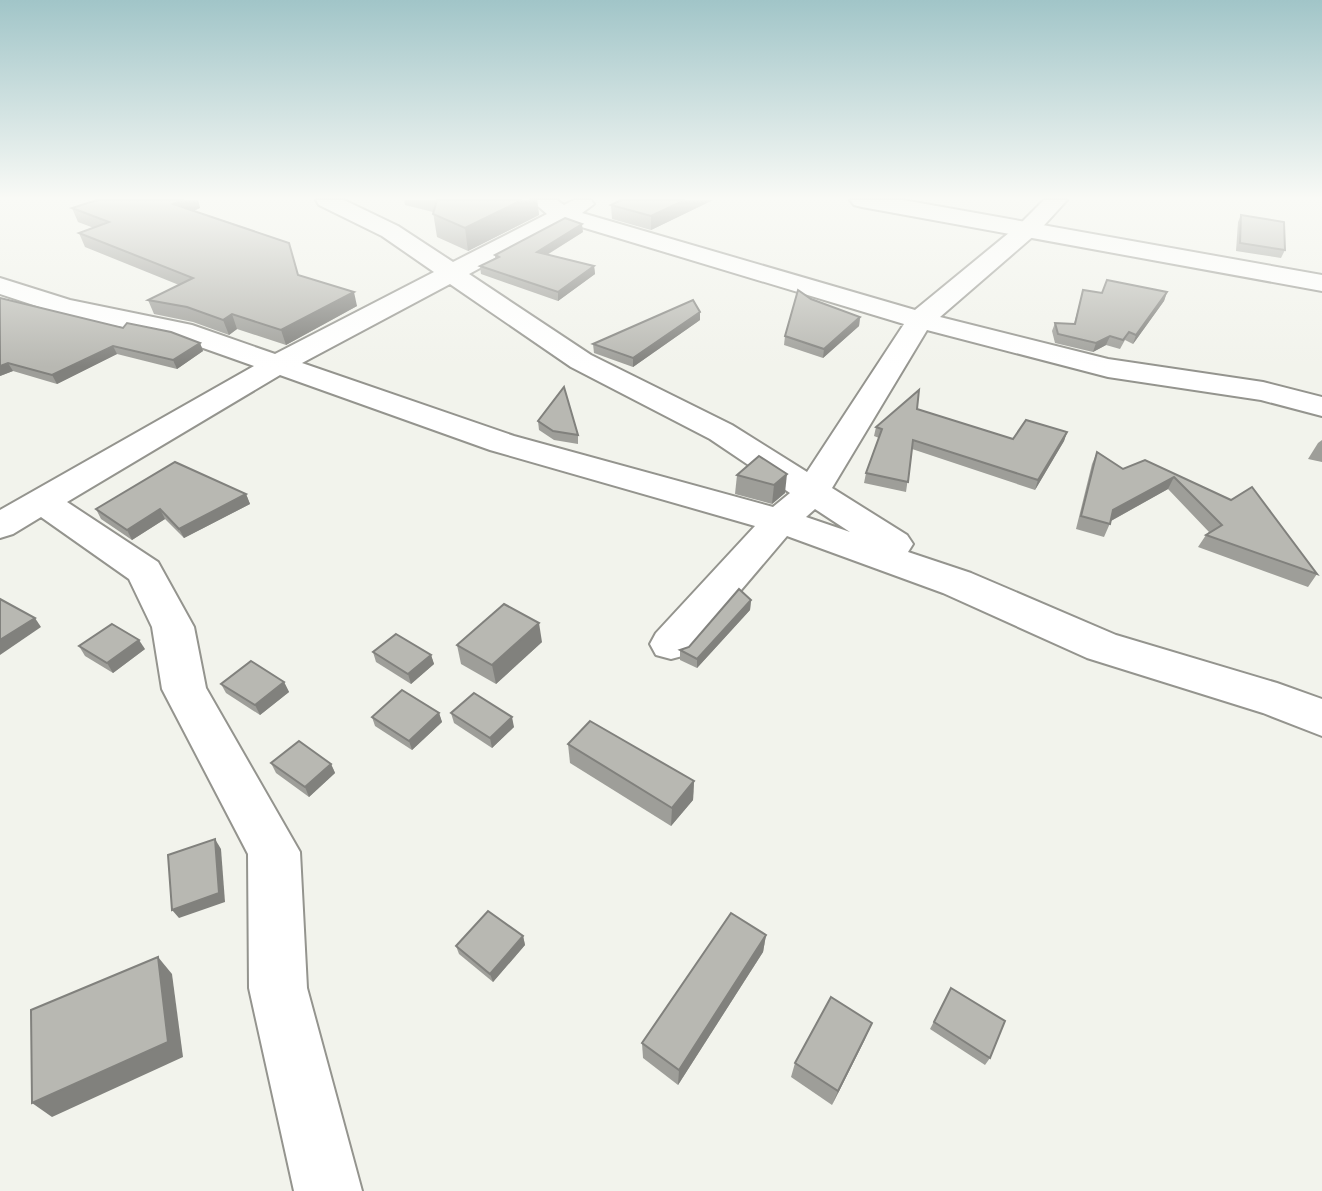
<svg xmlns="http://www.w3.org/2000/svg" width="1322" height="1191" font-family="Overpass,sans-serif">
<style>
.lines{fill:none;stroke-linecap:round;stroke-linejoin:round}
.street-casing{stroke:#94948e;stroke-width:4}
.secondary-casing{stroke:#94948e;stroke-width:4}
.street{fill:#fff;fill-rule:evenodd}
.secondary{fill:#fff;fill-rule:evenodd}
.wall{fill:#9e9e99}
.shaded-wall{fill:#81817d}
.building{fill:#b8b8b2;stroke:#81817d;stroke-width:2}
</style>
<rect width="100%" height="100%" fill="#f2f3ec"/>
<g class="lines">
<g class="street-casing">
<path id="street" d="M316,200h28l54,26 55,36 94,-48 -16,-14h26l7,5 10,-5h17l3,4 -12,9 333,97 106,-87 23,-23h23l-30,33 -97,84 168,42 155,23 59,15v19l-61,-16 -153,-23 -181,-47 -95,158 75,47 6,9 -5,8 63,21 145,62 161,48 45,16v37l-59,-23 -176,-55 -144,-65 -156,-57 -101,119 -15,4 -15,-4 -6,-11 6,-11 99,-107 -265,-76 -210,-75 -213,127 91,60 36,65 12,61 94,164 7,136 55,203h-68l-45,-203 -1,-134 -86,-165 -10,-62 -23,-48 -88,-62 -28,17 -13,4v-28l254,-144 -79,-28 -111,-23 -64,-21v-16l70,22 122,25 83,29 159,-82 -52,-36 -63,-31zM565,222l339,102 -97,148 -75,-47 -141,-70 -122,-81zM450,284l121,83 139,72 80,54 -17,14 -259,-71 -212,-73zM815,509l35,23 -44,-15z"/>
</g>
<g class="secondary-casing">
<polygon id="secondary" points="850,200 903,200 1322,275 1322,291 862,207 854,205"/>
</g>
<use href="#street" class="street"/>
<use href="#secondary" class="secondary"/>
</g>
<g class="wall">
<polygon points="97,200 198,200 200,208 193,211 298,275 357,306 286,345 237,329 229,335 193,322 154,314 148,300 179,285 85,247 79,233 94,228 78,222 72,208"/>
<polygon points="404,200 537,200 539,215 468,251 437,237 433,212 405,205"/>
<polygon points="713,200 651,230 612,219 611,205"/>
<polygon points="1241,215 1285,250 1281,258 1236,251 1238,222"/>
<polygon points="583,232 547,255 594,266 595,274 558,301 481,274 480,266 495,258 495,255"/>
<polygon points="1083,290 1102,293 1167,292 1164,301 1133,344 1125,340 1120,349 1106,345 1093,352 1055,343 1052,331 1055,323 1074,324"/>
<polygon points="0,298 123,328 200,343 203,351 177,369 117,354 57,384 13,371 0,376"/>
<polygon points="811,299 860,317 859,326 823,358 784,345 785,336"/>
<polygon points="700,320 633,367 594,353 593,344"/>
<polygon points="917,409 1013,439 1067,432 1064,441 1035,490 912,449 906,492 864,483 866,473 879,438 874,436 876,427"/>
<polygon points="538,421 578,435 578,444 554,440 539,430"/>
<polygon points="1322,440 1322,462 1308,459 1318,443"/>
<polygon points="1097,452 1123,469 1145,460 1231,500 1317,574 1308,587 1198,547 1206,535 1209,532 1168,489 1111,521 1104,537 1076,529 1092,464"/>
<polygon points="759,456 785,493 772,504 735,494 737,475"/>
<polygon points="246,494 250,504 184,538 165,519 132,540 101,519 96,509"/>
<polygon points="751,600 750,610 697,668 680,660 680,650 689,647"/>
<polygon points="542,642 496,684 461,664 457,645"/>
<polygon points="79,646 145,649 113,673 85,656"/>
<polygon points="373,652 431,655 434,664 411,684 376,662"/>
<polygon points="284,682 289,692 260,715 226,693 221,684"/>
<polygon points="439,713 442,722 412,750 375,726 372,717"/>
<polygon points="451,713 514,727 492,748 454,723"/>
<polygon points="568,744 694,781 693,800 671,826 570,763"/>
<polygon points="271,763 331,764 335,773 309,797 276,773"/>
<polygon points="766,935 763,952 678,1085 643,1058 642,1043"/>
<polygon points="523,936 525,945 493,982 459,954 456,946"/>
<polygon points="951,988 990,1058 985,1065 930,1029"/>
<polygon points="865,1039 832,1105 791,1077 795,1063"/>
</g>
<g class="shaded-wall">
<polygon points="184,200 198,200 200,208 178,218 173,204"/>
<polygon points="522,200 537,200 539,215 468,251 465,228"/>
<polygon points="685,200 713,200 651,230 651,216"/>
<polygon points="582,224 583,232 538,260 537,252"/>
<polygon points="594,266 595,274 558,301 558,292"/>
<polygon points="354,292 357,306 286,345 281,330"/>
<polygon points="1167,292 1164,301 1133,344 1136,335"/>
<polygon points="700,312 700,320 633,367 633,358"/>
<polygon points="232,314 237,329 229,335 223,320"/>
<polygon points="860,317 859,326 823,358 824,349"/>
<polygon points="1110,336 1106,345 1093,352 1096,343"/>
<polygon points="200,343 203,351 177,369 173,360"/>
<polygon points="113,346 117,354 57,384 52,375"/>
<polygon points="8,363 13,371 0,376 0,366"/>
<polygon points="1067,432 1064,441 1035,490 1038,480"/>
<polygon points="787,474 785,493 772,504 774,485"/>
<polygon points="1174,477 1168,489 1107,523 1113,510"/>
<polygon points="246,494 250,504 184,538 179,529"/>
<polygon points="160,509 165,519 132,540 127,530"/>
<polygon points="751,600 750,610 697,668 697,659"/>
<polygon points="35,618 41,627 0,655 0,640"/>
<polygon points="539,623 542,642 496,684 492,665"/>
<polygon points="139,640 145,649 113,673 107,663"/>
<polygon points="431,655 434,664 411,684 408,674"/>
<polygon points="284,682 289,692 260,715 255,705"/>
<polygon points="439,713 442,722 412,750 409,741"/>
<polygon points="512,717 514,727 492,748 490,738"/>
<polygon points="331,764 335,773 309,797 305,787"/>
<polygon points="694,781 693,800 671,826 672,808"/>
<polygon points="215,839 221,849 225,902 179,918 172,910"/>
<polygon points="766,935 763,952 678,1085 679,1070"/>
<polygon points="523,936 525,945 493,982 490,974"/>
<polygon points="158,957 172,974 183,1057 52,1117 32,1103"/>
<polygon points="872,1023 865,1039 832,1105 838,1091"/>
</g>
<g class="building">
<polygon points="97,200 184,200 173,204 289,243 298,275 354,292 281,330 232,314 223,320 187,307 148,300 193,278 79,233 109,222 72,208"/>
<polygon points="437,200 522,200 465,228 433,214"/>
<polygon points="621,200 685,200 651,216 611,205"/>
<polygon points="1241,215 1284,222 1285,250 1240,243"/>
<polygon points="565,218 582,224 537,252 594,266 558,292 480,266 499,257 495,255"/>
<polygon points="1107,280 1167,292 1136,335 1129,332 1123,340 1110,336 1096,343 1058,334 1055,323 1075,324 1083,290 1102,293"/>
<polygon points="798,290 811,299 860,317 824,349 785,336"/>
<polygon points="0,298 123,328 127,323 171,332 200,343 173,360 113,346 52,375 8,363 0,366"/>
<polygon points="693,300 700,312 633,358 593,344"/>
<polygon points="564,387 578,435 553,431 538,421"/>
<polygon points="919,390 917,409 1013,439 1026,420 1067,432 1038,480 913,440 908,482 866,473 882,429 876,427"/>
<polygon points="1097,452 1123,469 1145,460 1231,500 1252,487 1317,574 1206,535 1222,525 1174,477 1113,510 1110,524 1081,516"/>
<polygon points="759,456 787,474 774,485 737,475"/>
<polygon points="175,462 246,494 179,529 160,509 127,530 96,509"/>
<polygon points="739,589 751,600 697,659 680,650 689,647"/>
<polygon points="0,599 35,618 0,640"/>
<polygon points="504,604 539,623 492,665 457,645"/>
<polygon points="112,624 139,640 107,663 79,646"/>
<polygon points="396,634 431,655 408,674 373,652"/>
<polygon points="251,661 284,682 255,705 221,684"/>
<polygon points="402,690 439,713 409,741 372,717"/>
<polygon points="474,693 512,717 490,738 451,713"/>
<polygon points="590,721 694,781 672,808 568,744"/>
<polygon points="299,741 331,764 305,787 271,763"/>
<polygon points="215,839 219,893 172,910 168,855"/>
<polygon points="488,911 523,936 490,974 456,946"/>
<polygon points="731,913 766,935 679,1070 642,1043"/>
<polygon points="158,957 168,1042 32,1103 31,1010"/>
<polygon points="951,988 1005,1021 990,1058 934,1022"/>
<polygon points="831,997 872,1023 838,1091 795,1063"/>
</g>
<linearGradient id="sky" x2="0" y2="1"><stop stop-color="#a1c5c8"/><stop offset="0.54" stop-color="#f9faf6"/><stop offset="1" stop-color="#f9faf6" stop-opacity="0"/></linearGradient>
<rect width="1322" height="367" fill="url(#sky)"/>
</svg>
